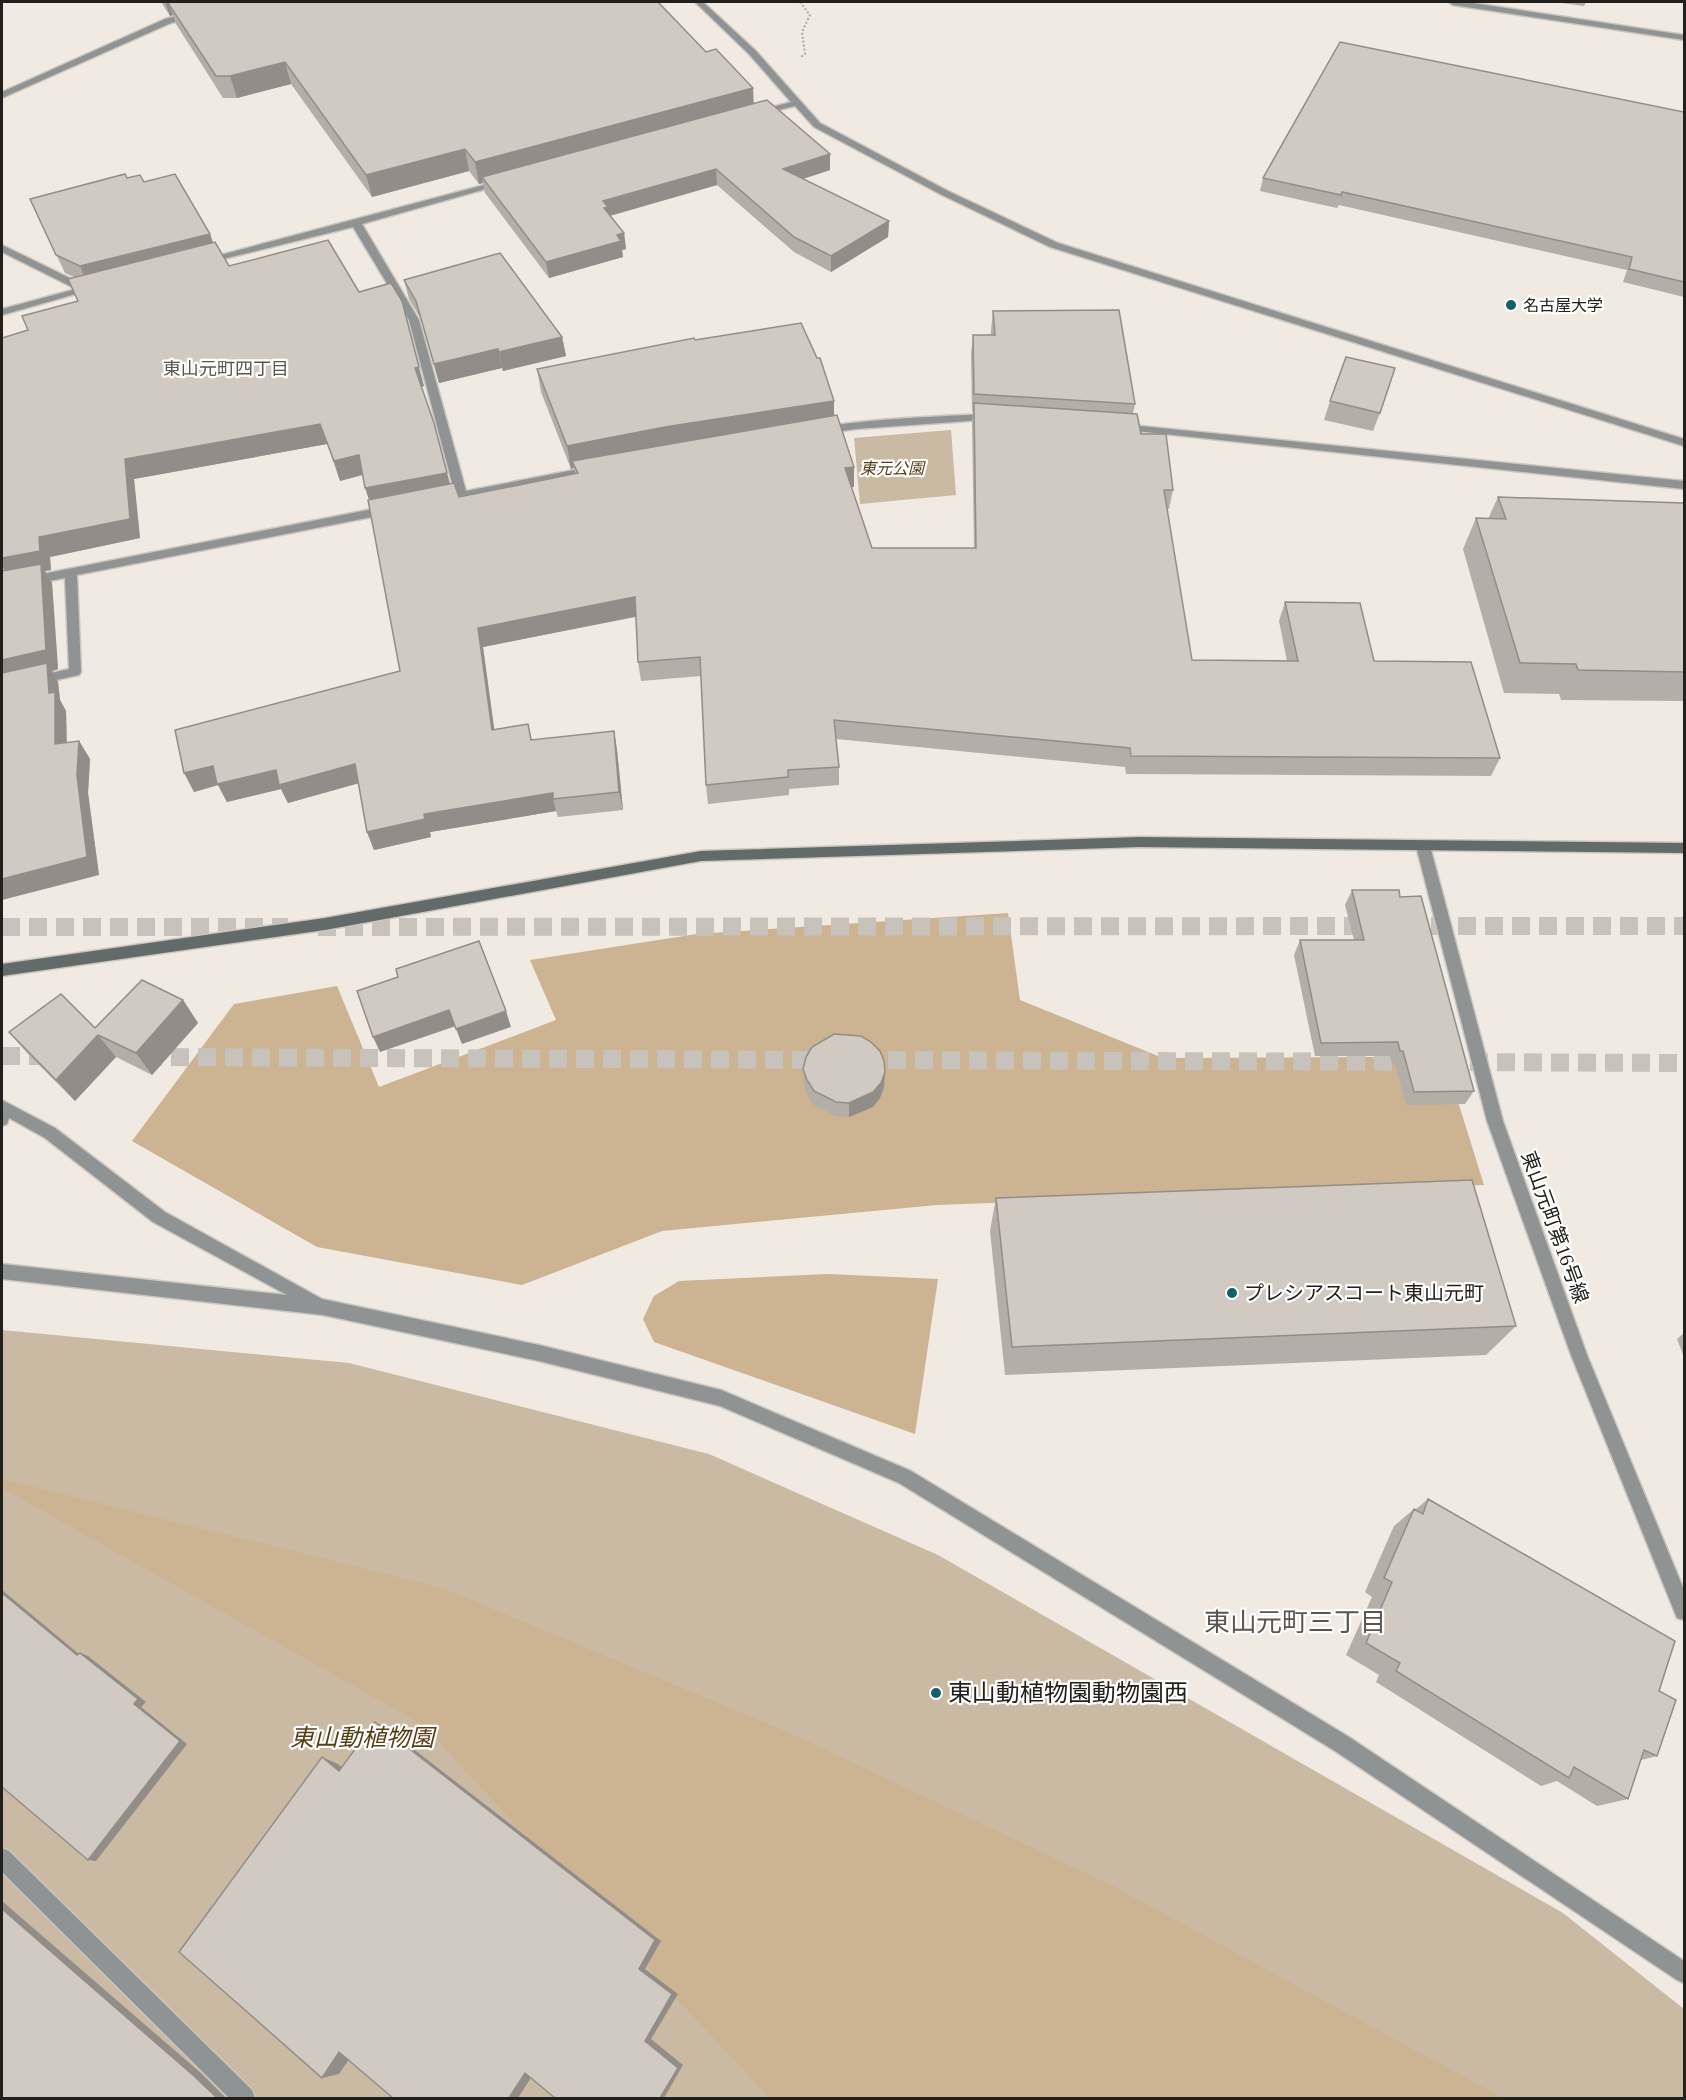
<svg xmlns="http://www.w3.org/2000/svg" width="1686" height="2100" font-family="'Times New Roman','Noto Sans JP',serif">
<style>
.green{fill:#cabaa3}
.forest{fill:#ccb391}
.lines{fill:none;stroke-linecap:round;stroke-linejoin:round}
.highway-tunnel{stroke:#c7c2bb;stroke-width:18;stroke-dasharray:18 9;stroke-linecap:butt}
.lane-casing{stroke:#cbc6bf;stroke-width:3}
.street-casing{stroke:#cbc6bf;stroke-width:3}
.secondary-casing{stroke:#cbc6bf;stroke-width:3}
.path{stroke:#ada8a2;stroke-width:2;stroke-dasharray:2 2;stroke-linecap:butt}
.lane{fill:#8f9394;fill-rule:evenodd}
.street{fill:#8f9394;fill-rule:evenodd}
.secondary{fill:#636a6a;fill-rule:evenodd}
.wall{fill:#b3aea8}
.shaded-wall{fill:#928d88}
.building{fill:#d0cac3;stroke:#928d88;stroke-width:1.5}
.poi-dot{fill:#106168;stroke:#fff;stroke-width:2}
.labels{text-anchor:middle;stroke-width:4.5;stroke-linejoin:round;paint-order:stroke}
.far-poi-label{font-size:16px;fill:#22201d;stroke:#fff;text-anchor:start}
.far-park-label{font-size:16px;font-style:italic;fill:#583e14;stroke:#fff}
.far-neighbourhood-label{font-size:18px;fill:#5a554e;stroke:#fff}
.street-label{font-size:20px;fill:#22201d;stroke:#fff}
.poi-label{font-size:20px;fill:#22201d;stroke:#fff;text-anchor:start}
.near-poi-label{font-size:24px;fill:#22201d;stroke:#fff;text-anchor:start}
.near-park-label{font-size:24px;font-style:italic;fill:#583e14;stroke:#fff}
.near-neighbourhood-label{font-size:26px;fill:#5a554e;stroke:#fff}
</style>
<rect width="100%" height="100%" fill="#f0eae2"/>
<g class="green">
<polygon points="951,430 956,495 860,504 854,438"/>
<polygon points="2,1330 349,1363 709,1454 938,1555 1563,1913 1684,2009 1684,2098 2,2098"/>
</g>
<g class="forest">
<polygon points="1008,913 1020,1000 1163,1058 1370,1057 1445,1060 1484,1185 937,1205 662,1231 522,1285 317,1247 132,1141 234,1004 337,986 379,1087 556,1020 530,960 697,934"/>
<polygon points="828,1274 938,1279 915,1434 654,1342 643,1319 654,1296 679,1281"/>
<polygon points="2,1479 445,1589 790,1733 1113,1886 1503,2098 769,2098 423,1725 2,1488"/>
</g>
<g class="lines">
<g class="highway-tunnel">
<polyline points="1404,926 1684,926"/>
<polyline points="2,927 288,927"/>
<polyline points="318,927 1374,926"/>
<polyline points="2,1056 54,1056"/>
<polyline points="144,1057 828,1060"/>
<polyline points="861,1060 1416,1062"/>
<polyline points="1443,1062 1684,1063"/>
</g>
<g class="lane-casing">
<g id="lane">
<polygon points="1449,2 1466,2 1684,35 1684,40 1453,5"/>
<polygon points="4,1103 9,1105 12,1110 7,1124 2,1126 2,1104"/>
<polygon points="2,1848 9,1851 252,2090 255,2098 229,2098 2,1872"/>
</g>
</g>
<g class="street-casing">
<g id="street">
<polygon points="695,2 703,2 755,50 820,123 948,191 1058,243 1684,439 1684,446 1050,247 942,195 814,127 795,106 754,116 754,112 791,102 749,54"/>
<polygon points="192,12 195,13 195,17 171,23 2,98 2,92 165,19"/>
<polygon points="499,181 507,183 362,224 419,320 466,491 594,466 600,470 594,474 441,504 435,500 437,497 455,494 409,320 353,227 203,264 198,261"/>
<polygon points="2,245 86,286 92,285 97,288 2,315 2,309 76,289 2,252"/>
<path d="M992,414l6,3 -2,2 -140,10 -34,5 -6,-3c13,-11 150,-16 176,-17z"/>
<polygon points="1121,424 1684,481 1684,489 1117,429 1117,425"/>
<polygon points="388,506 392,507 392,513 77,575 81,672 79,675 2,692 2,684 69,669 65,578 2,590 2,582"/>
<polygon points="1423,841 1430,846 1503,1121 1587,1355 1684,1590 1684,1620 1677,1618 1571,1355 1487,1121 1416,846"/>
<polygon points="2,1100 55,1128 165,1212 322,1299 539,1345 721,1390 911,1471 1349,1737 1684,1961 1684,1983 1677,1980 1335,1751 899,1483 720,1406 539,1361 323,1315 2,1279 2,1264 287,1295 153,1222 45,1138 2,1114"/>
</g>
</g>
<g class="secondary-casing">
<polygon id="secondary" points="1140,837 1684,843 1684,853 1140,847 701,861 325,930 2,976 2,964 325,918 701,851"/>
</g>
<polyline class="path" points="800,2 810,15 802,32 805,54 801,57"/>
<use href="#lane" class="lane"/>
<use href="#street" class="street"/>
<use href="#secondary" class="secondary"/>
</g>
<g class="wall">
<polygon points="161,2 658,2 753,104 830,170 803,179 889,221 888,237 831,272 794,252 717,185 610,216 624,233 626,249 622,250 623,257 549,278 485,193 483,183 479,184 469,171 372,197 291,84 237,98 223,98 176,24 173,15 170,16"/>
<polygon points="1554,2 1586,2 1584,6"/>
<polygon points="1684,112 1684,297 1623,282 1627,270 1339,205 1337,208 1260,191 1263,178"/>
<polygon points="127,178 213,243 229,266 359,292 424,386 422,387 450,484 459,497 575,474 574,468 571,469 541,392 537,369 695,340 834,401 834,415 854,467 854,487 851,487 872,548 974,548 972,423 973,412 972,412 971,354 973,335 991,335 991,330 993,311 1135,404 1133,413 1141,434 1173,490 1169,509 1167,509 1192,660 1287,661 1279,621 1285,602 1374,661 1500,758 1491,776 1126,774 1125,767 836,739 839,767 839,785 789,789 789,795 708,804 706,785 701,676 641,681 638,662 636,617 483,647 494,730 528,724 532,740 614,731 617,750 623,810 558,817 556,811 430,832 431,837 374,850 367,832 359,783 288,803 281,789 227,802 218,785 194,792 400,671 369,500 363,475 340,481 327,444 134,479 140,538 50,557 51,570 45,571 52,583 58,669 52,671 58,682 60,700 66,711 67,743 79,741 90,759 88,793 99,875 4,570 2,566 2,338 28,330 78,301 74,277 65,273 30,199"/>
<polygon points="404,280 562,337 566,356 503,371 502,368 439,383 421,319 409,299"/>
<polygon points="1330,401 1380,413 1373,431 1324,420"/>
<polygon points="1498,497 1684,503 1684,701 1561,700 1559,694 1504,693 1463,549 1476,518 1488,519"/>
<polygon points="1352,890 1400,897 1474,1091 1465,1104 1406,1105 1395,1064 1392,1064 1390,1056 1315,1056 1294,955 1300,940 1354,940 1345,905"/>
<polygon points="183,1000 198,1023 152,1075 116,1057 75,1101 28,1054 9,1032 95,1028"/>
<polygon points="803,1069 885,1072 884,1087 880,1098 873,1107 849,1117 836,1116 814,1105 807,1095 804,1084"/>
<polygon points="996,1198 1516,1326 1486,1355 1005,1375 990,1231"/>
<polygon points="1684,1333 1684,1357 1677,1339"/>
<polygon points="1428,1499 1659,1691 1657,1756 1641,1760 1628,1799 1597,1806 1557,1781 1541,1786 1376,1682 1379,1675 1346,1655 1372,1597 1365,1592 1394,1526 1414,1509 1415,1510"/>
</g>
<g class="shaded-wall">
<polygon points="165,2 232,2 168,3 173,15 170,16"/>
<polygon points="285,62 291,84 237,98 230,76"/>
<polygon points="753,88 754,110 482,177 483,183 479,184 475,162"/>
<polygon points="465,149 469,171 372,197 366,175"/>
<polygon points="830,154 830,170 784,185 783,169"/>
<polygon points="716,169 717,185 609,216 606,224 603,201"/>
<polygon points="889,221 888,237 831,272 831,256"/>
<polygon points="624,233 626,249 622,250 623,257 549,278 546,262"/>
<polygon points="210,234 217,253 88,285 80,266"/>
<polygon points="562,337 566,356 503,371 499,352"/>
<polygon points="498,349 502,368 439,383 434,364"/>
<polygon points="419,367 424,386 420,387 415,368"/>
<polygon points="834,401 834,424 572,461 574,468 571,469 567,446 665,427"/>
<polygon points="320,424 327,444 134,479 140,538 50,557 51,570 45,571 52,583 58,669 52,671 58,682 60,700 66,711 67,763 2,682 2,660 9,578 2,566 2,558 39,537 125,459"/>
<polygon points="359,455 365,474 340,481 334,461"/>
<polygon points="854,467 854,487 845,488 845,468"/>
<polygon points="447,473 452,492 372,508 365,488"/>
<polygon points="635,597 638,616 483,647 497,749 492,730 478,628"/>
<polygon points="614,731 617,750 623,810 619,792"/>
<polygon points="79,741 90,759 88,793 99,875 2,900 2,879 77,775"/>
<polygon points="355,764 363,782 288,803 281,789 227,802 218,785 194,792 184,773 213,766 276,770"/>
<polygon points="553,793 553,799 556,811 430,832 431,837 374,850 367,832 424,814"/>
<polygon points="183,1000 198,1023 152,1075 136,1053"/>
<polygon points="449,1010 456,1026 380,1052 373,1037"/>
<polygon points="506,1011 511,1027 462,1044 456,1029"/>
<polygon points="98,1035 116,1057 75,1101 56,1080"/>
<polygon points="885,1072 884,1087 880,1098 873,1107 849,1117 849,1103"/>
<polygon points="2,1590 85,1659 77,1655 2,1593"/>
<polygon points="80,1653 88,1656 146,1702 141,1707 187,1744 96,1861 88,1860 134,1704"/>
<polygon points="375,1722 389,1730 661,1941 645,1969 678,1994 651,2039 683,2065 664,2098 660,2098 645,2041 639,1969"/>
<polygon points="322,1757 338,1764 355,1778 339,1771"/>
<polygon points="2,1901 202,2074 226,2098 217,2098 2,1909"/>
<polygon points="356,2049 339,2074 322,2078 339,2052"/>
<polygon points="536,2070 518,2098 509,2098 525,2073"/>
</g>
<g class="building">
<polygon points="172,2 658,2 706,52 716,49 753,88 475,162 465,149 366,175 285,62 230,76 216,76 168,3"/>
<polygon points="1340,42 1684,112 1684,282 1629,269 1632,257 1342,192 1341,195 1263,178"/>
<polygon points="767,100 830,154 783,169 889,221 831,256 794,237 716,169 603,201 608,207 604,208 624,233 617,235 621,241 546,262 482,177"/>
<polygon points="125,174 127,178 140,175 144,182 175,174 210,234 80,266 56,255 30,199"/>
<polygon points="328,240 359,292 391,283 402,301 419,367 415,368 434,423 447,473 365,488 359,455 334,461 320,424 125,459 130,519 39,537 40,551 2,558 2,338 28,330 22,316 78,301 68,279 215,242 229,266"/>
<polygon points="500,253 562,337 499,352 498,349 434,364 416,301 404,280"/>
<polygon points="1119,310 1135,404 974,394 973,335 995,335 993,311"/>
<polygon points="801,323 817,358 820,358 834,401 665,427 567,446 537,369 694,338 695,340"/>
<polygon points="1346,357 1395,368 1380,413 1330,401"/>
<polygon points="974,403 1137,414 1141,434 1166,434 1173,490 1164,490 1192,660 1298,661 1285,602 1360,603 1374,661 1471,662 1500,758 1131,756 1130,748 834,720 839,767 788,770 788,777 706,785 700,657 638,662 635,597 478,628 492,730 528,724 531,740 614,731 619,792 553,799 553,793 424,814 425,819 367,832 355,764 279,785 276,770 217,784 213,766 184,773 175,730 400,671 368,500 454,483 459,497 578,473 572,461 837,415 854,467 845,468 872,548 976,548"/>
<polygon points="1498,497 1684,503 1684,672 1578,670 1576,664 1520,663 1476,518 1506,519"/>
<polygon points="41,564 46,650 2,660 2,571"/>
<polygon points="47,663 49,693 55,692 55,744 79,741 77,775 87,857 2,879 2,673"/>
<polygon points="1352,890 1399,890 1400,897 1421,896 1474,1091 1414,1092 1403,1051 1400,1051 1398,1042 1321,1043 1300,940 1364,940"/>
<polygon points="479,941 506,1011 456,1029 449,1010 373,1037 357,991 398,977 396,969"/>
<polygon points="142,980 183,1000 136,1053 98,1035 56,1080 9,1032 61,994 95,1028"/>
<polygon points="834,1034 861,1036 871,1042 880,1051 884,1061 885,1072 881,1083 873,1092 849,1103 836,1102 814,1091 807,1080 803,1069 806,1057 812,1047"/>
<polygon points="1472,1180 1516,1326 1012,1347 996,1198"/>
<polygon points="1428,1499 1675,1641 1659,1691 1676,1700 1657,1756 1644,1750 1628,1799 1574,1767 1569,1778 1396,1671 1400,1663 1366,1643 1392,1582 1384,1578 1414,1509 1423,1514"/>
<polygon points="2,1593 77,1655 80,1653 138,1699 134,1704 180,1741 88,1860 2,1787"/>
<polygon points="375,1722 655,1940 639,1969 672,1994 645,2041 678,2068 660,2098 555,2098 525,2073 509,2098 393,2098 339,2052 322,2078 179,1952 322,1757 339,1771"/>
<polygon points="2,1909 194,2076 217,2098 2,2098"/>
</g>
<g class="poi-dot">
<circle cx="1511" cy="305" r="6"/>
<circle cx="1232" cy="1293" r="6"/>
<circle cx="936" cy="1693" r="6"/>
</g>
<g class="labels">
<g class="far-poi-label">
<text x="1523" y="311">名古屋大学</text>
</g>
<g class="far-park-label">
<text x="892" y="474">東元公園</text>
</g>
<g class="far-neighbourhood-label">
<text x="226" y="375">東山元町四丁目</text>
</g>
<g class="street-label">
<text transform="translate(1555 1227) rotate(70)" y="7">東山元町第16号線</text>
</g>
<g class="poi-label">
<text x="1244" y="1300">プレシアスコート東山元町</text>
</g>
<g class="near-poi-label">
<text x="948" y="1701">東山動植物園動物園西</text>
</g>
<g class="near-park-label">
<text x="362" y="1746">東山動植物園</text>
</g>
<g class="near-neighbourhood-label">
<text x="1295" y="1631">東山元町三丁目</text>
</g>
</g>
<rect width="1686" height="2100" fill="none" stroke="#22201d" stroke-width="6"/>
</svg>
